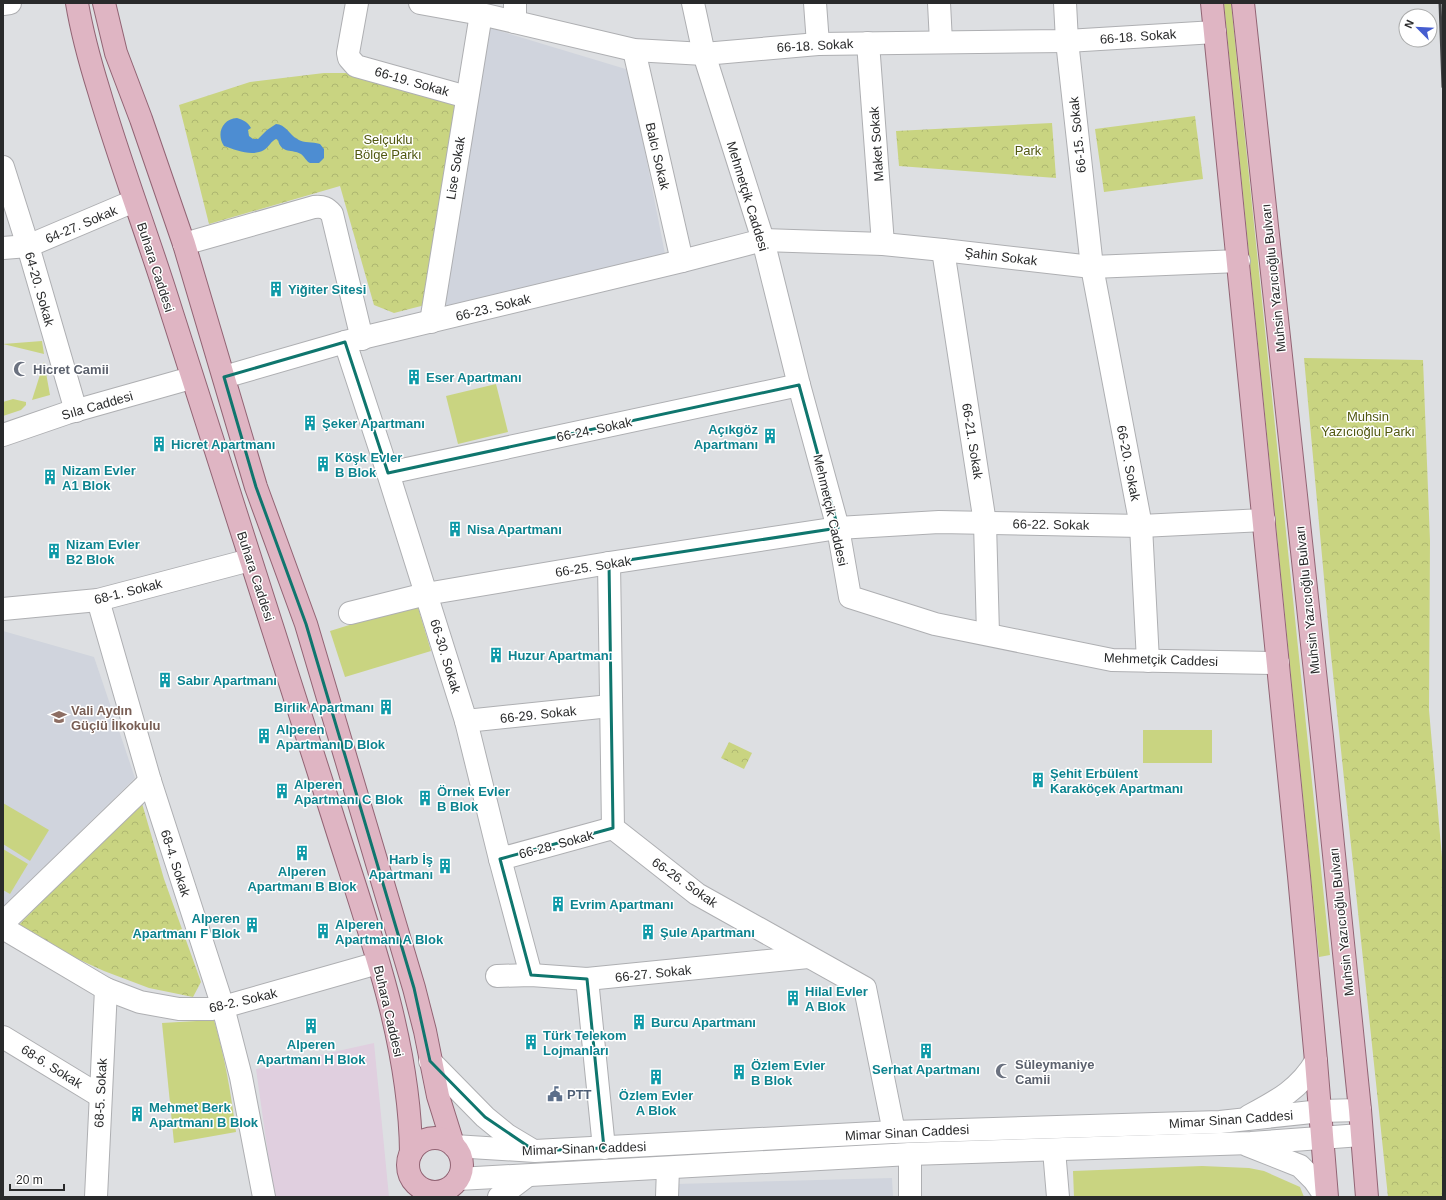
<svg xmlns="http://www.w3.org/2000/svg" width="1446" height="1200" font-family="Helvetica,sans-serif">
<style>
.commercial{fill:#e0cfdf}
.built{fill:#d0d4dd}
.grass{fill:#c9d481}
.park{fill:url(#park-crowns)}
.water{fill:#4d8dd2}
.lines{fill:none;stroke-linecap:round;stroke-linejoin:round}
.minor-casing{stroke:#aeafb2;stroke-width:24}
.tertiary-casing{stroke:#aeafb2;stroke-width:24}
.primary-casing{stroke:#926474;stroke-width:24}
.minor{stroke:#fff;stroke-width:22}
.tertiary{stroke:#fff;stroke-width:22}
.primary{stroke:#dfb5c3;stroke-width:22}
.rail{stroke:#3f4042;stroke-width:3}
.marked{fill:none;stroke:#0f766e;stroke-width:3;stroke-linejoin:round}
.labels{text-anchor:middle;stroke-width:3;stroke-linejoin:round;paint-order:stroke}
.street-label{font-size:13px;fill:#292a2b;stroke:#fff}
.park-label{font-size:13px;fill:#515810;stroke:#fff}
.culture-label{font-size:13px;font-weight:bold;fill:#0d838f;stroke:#fff;text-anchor:start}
.worship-label{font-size:13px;font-weight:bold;fill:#5b616d;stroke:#fff;text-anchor:start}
.education-label{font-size:13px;font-weight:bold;fill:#785e54;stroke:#fff;text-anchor:start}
.service-label{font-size:13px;font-weight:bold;fill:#4e5e75;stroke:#fff;text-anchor:start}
</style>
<defs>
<pattern id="park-crowns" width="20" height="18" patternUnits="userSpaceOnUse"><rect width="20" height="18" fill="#c9d481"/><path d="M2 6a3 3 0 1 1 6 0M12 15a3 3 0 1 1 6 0" fill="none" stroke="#adb670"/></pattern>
</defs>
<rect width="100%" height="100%" fill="#dddfe2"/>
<polygon class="commercial" points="374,1043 389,1197 274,1197 256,1069"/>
<g class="built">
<polygon points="490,28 629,70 665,254 441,308"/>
<polygon points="3,631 94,657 135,778 3,907"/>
<polygon points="892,1178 893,1197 675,1197 676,1184"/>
</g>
<g class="grass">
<polygon points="1224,3 1231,3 1330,955 1319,957"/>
<polygon points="42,341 44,354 3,344"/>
<polygon points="44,362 50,395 32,400"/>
<polygon points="496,384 508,432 458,444 446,396"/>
<polygon points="13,399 26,402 26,405 21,410 3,416 3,402"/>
<polygon points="417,604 431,651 345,677 330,631"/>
<rect x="1143" y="730" width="69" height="33"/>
<polygon points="3,803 49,830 30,861 3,844"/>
<polygon points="3,849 28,864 10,894 3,890"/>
<path d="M214,1020c11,37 17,74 22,112l-62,11 -12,-120z"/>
<polygon points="1202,1166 1249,1168 1264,1171 1300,1187 1304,1197 1074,1197 1073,1171"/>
</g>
<g class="park">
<polygon points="324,73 358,73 461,99 425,305 394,313 374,305 340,186 209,224 179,105 250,82"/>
<polygon points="1195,116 1203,179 1104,192 1095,129"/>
<polygon points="1052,123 1056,178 899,166 896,131"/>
<polygon points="1304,358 1423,360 1430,541 1429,710 1443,869 1443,1197 1388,1197 1331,655"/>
<polygon points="729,742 752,753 744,769 721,758"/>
<polygon points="141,800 164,879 201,982 193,997 149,988 104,971 14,930"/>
</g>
<path class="water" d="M237,118c6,2 11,4 14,10l-3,2 1,6 4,3h5l9,-9 9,-6c9,0 14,11 21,15 8,5 15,2 23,5l4,5v9l-5,5h-9c-4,-2 -5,-6 -9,-9 -8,-5 -20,0 -23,-14l-2,-1c-5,2 -7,8 -12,11 -12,7 -28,0 -40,-4 -8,-12 -2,-27 13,-28z"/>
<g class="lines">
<g class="minor-casing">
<g id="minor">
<polyline points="357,3 348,53 349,58 356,66 467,97"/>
<polyline points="420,3 481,14 634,50 704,54 818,44 1067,41 1215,32"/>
<polyline points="515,3 515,22"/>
<polyline points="693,3 704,54 763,240 799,385 838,528 850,597 935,624 1112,660 1278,663"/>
<polyline points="815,3 818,44"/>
<polyline points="939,3 941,42"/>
<polyline points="1065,3 1067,41 1092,267 1141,526 1148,661"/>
<polyline points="3,4 10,3"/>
<polyline points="868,43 883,244"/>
<polyline points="634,50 682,261"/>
<polyline points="3,167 28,246 76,411"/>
<path d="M184,244l130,-37c9,-1 13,1 18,7l30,125"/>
<polyline points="3,248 28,246 134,201"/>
<polyline points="943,250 985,523 988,634"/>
<polyline points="431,322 481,14"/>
<polyline points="345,342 388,473 466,721 500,859 531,975"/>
<polyline points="224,377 345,342 682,261 763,240 883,244 943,250 1092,267 1239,261"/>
<polyline points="3,435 67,413 191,378"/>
<polyline points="388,473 799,385"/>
<polyline points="609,563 613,828 697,894 865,988 894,1132"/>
<polyline points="98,600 150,781 223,1007 241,1077 264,1197"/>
<polyline points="3,609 98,600 250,560"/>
<polyline points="350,613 426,594 609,563 838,528 939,522 1141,526 1264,520"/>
<polyline points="466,721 610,706"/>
<polyline points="500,859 613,828"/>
<polyline points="3,923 150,781"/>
<polyline points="3,928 106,989 140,1002 179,1009 212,1009 223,1007 378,963"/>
<polyline points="497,976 531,975 587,979 808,957"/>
<polyline points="587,979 604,1148"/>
<polyline points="3,1037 100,1096"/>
<polyline points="1054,1150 1058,1197"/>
<polyline points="910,1154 910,1197"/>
<polyline points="96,1197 106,989"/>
<polyline points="667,1197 668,1168"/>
</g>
</g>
<g class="tertiary-casing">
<g id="tertiary">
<polyline points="430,1061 485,1117 507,1135 532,1150"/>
<path d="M1249,1116c28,-15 51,-27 67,-55"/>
<polyline points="1247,1145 1300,1166 1314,1180 1326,1197"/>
<polyline points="454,1146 535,1151 894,1132 1220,1122 1321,1111 1360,1110"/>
<polyline points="458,1179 910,1154 1251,1143 1361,1135"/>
<polyline points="499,1197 527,1176"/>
</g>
</g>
<g class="primary-casing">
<g id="primary">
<path d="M77,3c5,30 13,59 22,88 19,65 43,129 64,194 56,177 113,353 169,529 34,109 78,224 79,339"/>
<polyline points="104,3 116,53 141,119 184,244 256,487 306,624 414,988 425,1031 438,1096 453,1144"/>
<polyline points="1212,3 1299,876 1316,1061 1327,1197"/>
<polyline points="1243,3 1322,737 1360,1110 1367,1197"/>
<circle cx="435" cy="1165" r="27"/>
</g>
</g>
<use href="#minor" class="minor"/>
<use href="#tertiary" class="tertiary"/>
<use href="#primary" class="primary"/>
<polyline class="rail" points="1440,3 1443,87"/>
</g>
<path class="marked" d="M345,342l43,131 411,-88 39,143 -229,35 4,265 -113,31 31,116 56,4 17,169 -69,3 -50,-34 -55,-56 -16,-73 -108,-364 -50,-137 -32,-110z"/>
<defs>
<g id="building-bare" transform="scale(1.2)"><path d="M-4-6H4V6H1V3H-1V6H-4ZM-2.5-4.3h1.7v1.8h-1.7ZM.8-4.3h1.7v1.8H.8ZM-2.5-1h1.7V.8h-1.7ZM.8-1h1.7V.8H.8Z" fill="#0f9aa8" stroke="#fff" stroke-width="2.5" paint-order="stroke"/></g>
<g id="mosque-bare" transform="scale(1.2)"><path d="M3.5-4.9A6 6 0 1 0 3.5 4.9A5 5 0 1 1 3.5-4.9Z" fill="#6b7280" stroke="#fff" stroke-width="2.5" paint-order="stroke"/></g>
<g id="school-bare" transform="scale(1.2)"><path d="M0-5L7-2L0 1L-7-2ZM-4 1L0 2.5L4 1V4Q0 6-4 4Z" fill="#8d6e63" stroke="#fff" stroke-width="2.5" paint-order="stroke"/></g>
<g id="civic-bare" transform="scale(1.2)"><path d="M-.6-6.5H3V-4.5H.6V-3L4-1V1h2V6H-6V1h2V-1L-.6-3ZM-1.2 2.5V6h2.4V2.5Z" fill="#5c6f8a" stroke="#fff" stroke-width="2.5" paint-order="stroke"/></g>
</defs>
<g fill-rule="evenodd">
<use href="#building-bare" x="276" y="289"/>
<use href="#mosque-bare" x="21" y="369"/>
<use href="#building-bare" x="414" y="377"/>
<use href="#building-bare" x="310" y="423"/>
<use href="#building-bare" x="770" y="436"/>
<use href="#building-bare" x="159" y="444"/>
<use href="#building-bare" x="323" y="464"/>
<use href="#building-bare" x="50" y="477"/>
<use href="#building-bare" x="455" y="529"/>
<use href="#building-bare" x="54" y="551"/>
<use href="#building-bare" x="496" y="655"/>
<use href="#building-bare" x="165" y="680"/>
<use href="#building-bare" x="386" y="707"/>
<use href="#school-bare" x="59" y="717"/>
<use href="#building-bare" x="264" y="736"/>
<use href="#building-bare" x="1038" y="780"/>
<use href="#building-bare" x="282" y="791"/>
<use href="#building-bare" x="425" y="798"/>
<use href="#building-bare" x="302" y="853"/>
<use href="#building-bare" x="445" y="866"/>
<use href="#building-bare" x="558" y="904"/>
<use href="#building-bare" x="252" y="925"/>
<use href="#building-bare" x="323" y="931"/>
<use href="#building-bare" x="648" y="932"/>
<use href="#building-bare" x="793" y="998"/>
<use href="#building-bare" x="639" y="1022"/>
<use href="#building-bare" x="311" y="1026"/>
<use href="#building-bare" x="531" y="1042"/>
<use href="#building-bare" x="926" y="1051"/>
<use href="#mosque-bare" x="1003" y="1071"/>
<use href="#building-bare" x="739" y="1072"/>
<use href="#building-bare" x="656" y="1077"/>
<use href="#civic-bare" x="555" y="1094"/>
<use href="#building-bare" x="137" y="1114"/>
</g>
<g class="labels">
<g class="street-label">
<text transform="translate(1138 36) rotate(-4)" y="5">66-18. Sokak</text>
<text transform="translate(815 45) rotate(-3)" y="5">66-18. Sokak</text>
<text transform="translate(412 81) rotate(16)" y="5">66-19. Sokak</text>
<text transform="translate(1077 135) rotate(-96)" y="5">66-15. Sokak</text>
<text transform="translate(876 144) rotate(-94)" y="5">Maket Sokak</text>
<text transform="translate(658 156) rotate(77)" y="5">Balcı Sokak</text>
<text transform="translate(455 168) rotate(-81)" y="5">Lise Sokak</text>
<text transform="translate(748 196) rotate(73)" y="5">Mehmetçik Caddesi</text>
<text transform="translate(81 224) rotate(-23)" y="5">64-27. Sokak</text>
<text transform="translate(1001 256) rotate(7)" y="5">Şahin Sokak</text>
<text transform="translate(156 267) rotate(72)" y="5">Buhara Caddesi</text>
<text transform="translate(1273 278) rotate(-96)" y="5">Muhsin Yazıcıoğlu Bulvarı</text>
<text transform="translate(40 289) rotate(74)" y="5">64-20. Sokak</text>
<text transform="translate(493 307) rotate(-14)" y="5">66-23. Sokak</text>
<text transform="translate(97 405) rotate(-16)" y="5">Sıla Caddesi</text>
<text transform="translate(594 429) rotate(-12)" y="5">66-24. Sokak</text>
<text transform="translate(973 441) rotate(81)" y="5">66-21. Sokak</text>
<text transform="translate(1129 463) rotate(79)" y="5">66-20. Sokak</text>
<text transform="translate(831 510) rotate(77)" y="5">Mehmetçik Caddesi</text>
<text transform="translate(1051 524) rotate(1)" y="5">66-22. Sokak</text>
<text transform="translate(593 566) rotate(-9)" y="5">66-25. Sokak</text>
<text transform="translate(256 576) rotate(72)" y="5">Buhara Caddesi</text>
<text transform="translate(128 591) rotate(-14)" y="5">68-1. Sokak</text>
<text transform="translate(1307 600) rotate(-96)" y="5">Muhsin Yazıcıoğlu Bulvarı</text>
<text transform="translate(446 656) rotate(73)" y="5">66-30. Sokak</text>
<text transform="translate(1161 659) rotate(2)" y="5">Mehmetçik Caddesi</text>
<text transform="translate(538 714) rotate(-6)" y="5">66-29. Sokak</text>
<text transform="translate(556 844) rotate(-15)" y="5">66-28. Sokak</text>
<text transform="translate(176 863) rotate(72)" y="5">68-4. Sokak</text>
<text transform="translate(685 882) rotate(35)" y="5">66-26. Sokak</text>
<text transform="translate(1341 922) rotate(-96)" y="5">Muhsin Yazıcıoğlu Bulvarı</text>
<text transform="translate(653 973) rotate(-6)" y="5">66-27. Sokak</text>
<text transform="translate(243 1000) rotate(-13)" y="5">68-2. Sokak</text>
<text transform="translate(389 1011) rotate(77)" y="5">Buhara Caddesi</text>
<text transform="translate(52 1066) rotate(32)" y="5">68-6. Sokak</text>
<text transform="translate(100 1093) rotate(-87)" y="5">68-5. Sokak</text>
<text transform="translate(1231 1119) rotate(-4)" y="5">Mimar Sinan Caddesi</text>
<text transform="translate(907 1132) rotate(-3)" y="5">Mimar Sinan Caddesi</text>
<text transform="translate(584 1148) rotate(-2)" y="5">Mimar Sinan Caddesi</text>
</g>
<g class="park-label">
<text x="388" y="144">Selçuklu<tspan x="388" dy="15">Bölge Parkı</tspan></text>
<text x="1028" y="155">Park</text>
<text x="1368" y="421">Muhsin<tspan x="1368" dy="15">Yazıcıoğlu Parkı</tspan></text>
</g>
<g class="culture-label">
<text x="288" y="294">Yiğiter Sitesi</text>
<text x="426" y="382">Eser Apartmanı</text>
<text x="322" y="428">Şeker Apartmanı</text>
<text x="758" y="434" text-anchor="end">Açıkgöz<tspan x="758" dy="15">Apartmanı</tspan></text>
<text x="171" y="449">Hicret Apartmanı</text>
<text x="335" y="462">Köşk Evler<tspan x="335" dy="15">B Blok</tspan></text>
<text x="62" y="475">Nizam Evler<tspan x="62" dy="15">A1 Blok</tspan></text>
<text x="467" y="534">Nisa Apartmanı</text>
<text x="66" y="549">Nizam Evler<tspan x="66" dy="15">B2 Blok</tspan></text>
<text x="508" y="660">Huzur Apartmanı</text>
<text x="177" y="685">Sabır Apartmanı</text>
<text x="374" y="712" text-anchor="end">Birlik Apartmanı</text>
<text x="276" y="734">Alperen<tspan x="276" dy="15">Apartmanı D Blok</tspan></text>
<text x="1050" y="778">Şehit Erbülent<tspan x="1050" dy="15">Karaköçek Apartmanı</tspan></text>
<text x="294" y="789">Alperen<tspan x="294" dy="15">Apartmanı C Blok</tspan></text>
<text x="437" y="796">Örnek Evler<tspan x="437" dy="15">B Blok</tspan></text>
<text x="433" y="864" text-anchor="end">Harb İş<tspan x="433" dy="15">Apartmanı</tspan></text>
<text x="302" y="876" text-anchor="middle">Alperen<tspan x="302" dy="15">Apartmanı B Blok</tspan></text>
<text x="570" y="909">Evrim Apartmanı</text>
<text x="240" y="923" text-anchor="end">Alperen<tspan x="240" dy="15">Apartmanı F Blok</tspan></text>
<text x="335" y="929">Alperen<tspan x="335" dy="15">Apartmanı A Blok</tspan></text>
<text x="660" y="937">Şule Apartmanı</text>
<text x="805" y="996">Hilal Evler<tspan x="805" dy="15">A Blok</tspan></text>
<text x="651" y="1027">Burcu Apartmanı</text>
<text x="543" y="1040">Türk Telekom<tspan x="543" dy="15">Lojmanları</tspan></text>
<text x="311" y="1049" text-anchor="middle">Alperen<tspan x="311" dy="15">Apartmanı H Blok</tspan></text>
<text x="751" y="1070">Özlem Evler<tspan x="751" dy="15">B Blok</tspan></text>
<text x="926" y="1074" text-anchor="middle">Serhat Apartmanı</text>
<text x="656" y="1100" text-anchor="middle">Özlem Evler<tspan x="656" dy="15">A Blok</tspan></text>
<text x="149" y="1112">Mehmet Berk<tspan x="149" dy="15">Apartmanı B Blok</tspan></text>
</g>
<g class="worship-label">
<text x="33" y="374">Hicret Camii</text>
<text x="1015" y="1069">Süleymaniye<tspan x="1015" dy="15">Camii</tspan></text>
</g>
<g class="education-label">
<text x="71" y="715">Vali Aydın<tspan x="71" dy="15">Güçlü İlkokulu</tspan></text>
</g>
<g class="service-label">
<text x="567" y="1099">PTT</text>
</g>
</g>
<rect width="1446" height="1200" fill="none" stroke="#292a2b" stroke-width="8"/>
<g transform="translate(1418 28) rotate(294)"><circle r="19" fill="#ffffff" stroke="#a9aaaa"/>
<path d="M0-3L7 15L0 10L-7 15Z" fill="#455dd0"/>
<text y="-6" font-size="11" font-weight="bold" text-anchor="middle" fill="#292a2b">N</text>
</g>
<path d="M10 1184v6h54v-6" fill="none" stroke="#292a2b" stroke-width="2"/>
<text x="16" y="1184" font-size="12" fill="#292a2b" stroke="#ffffff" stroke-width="3" paint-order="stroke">20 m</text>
</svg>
